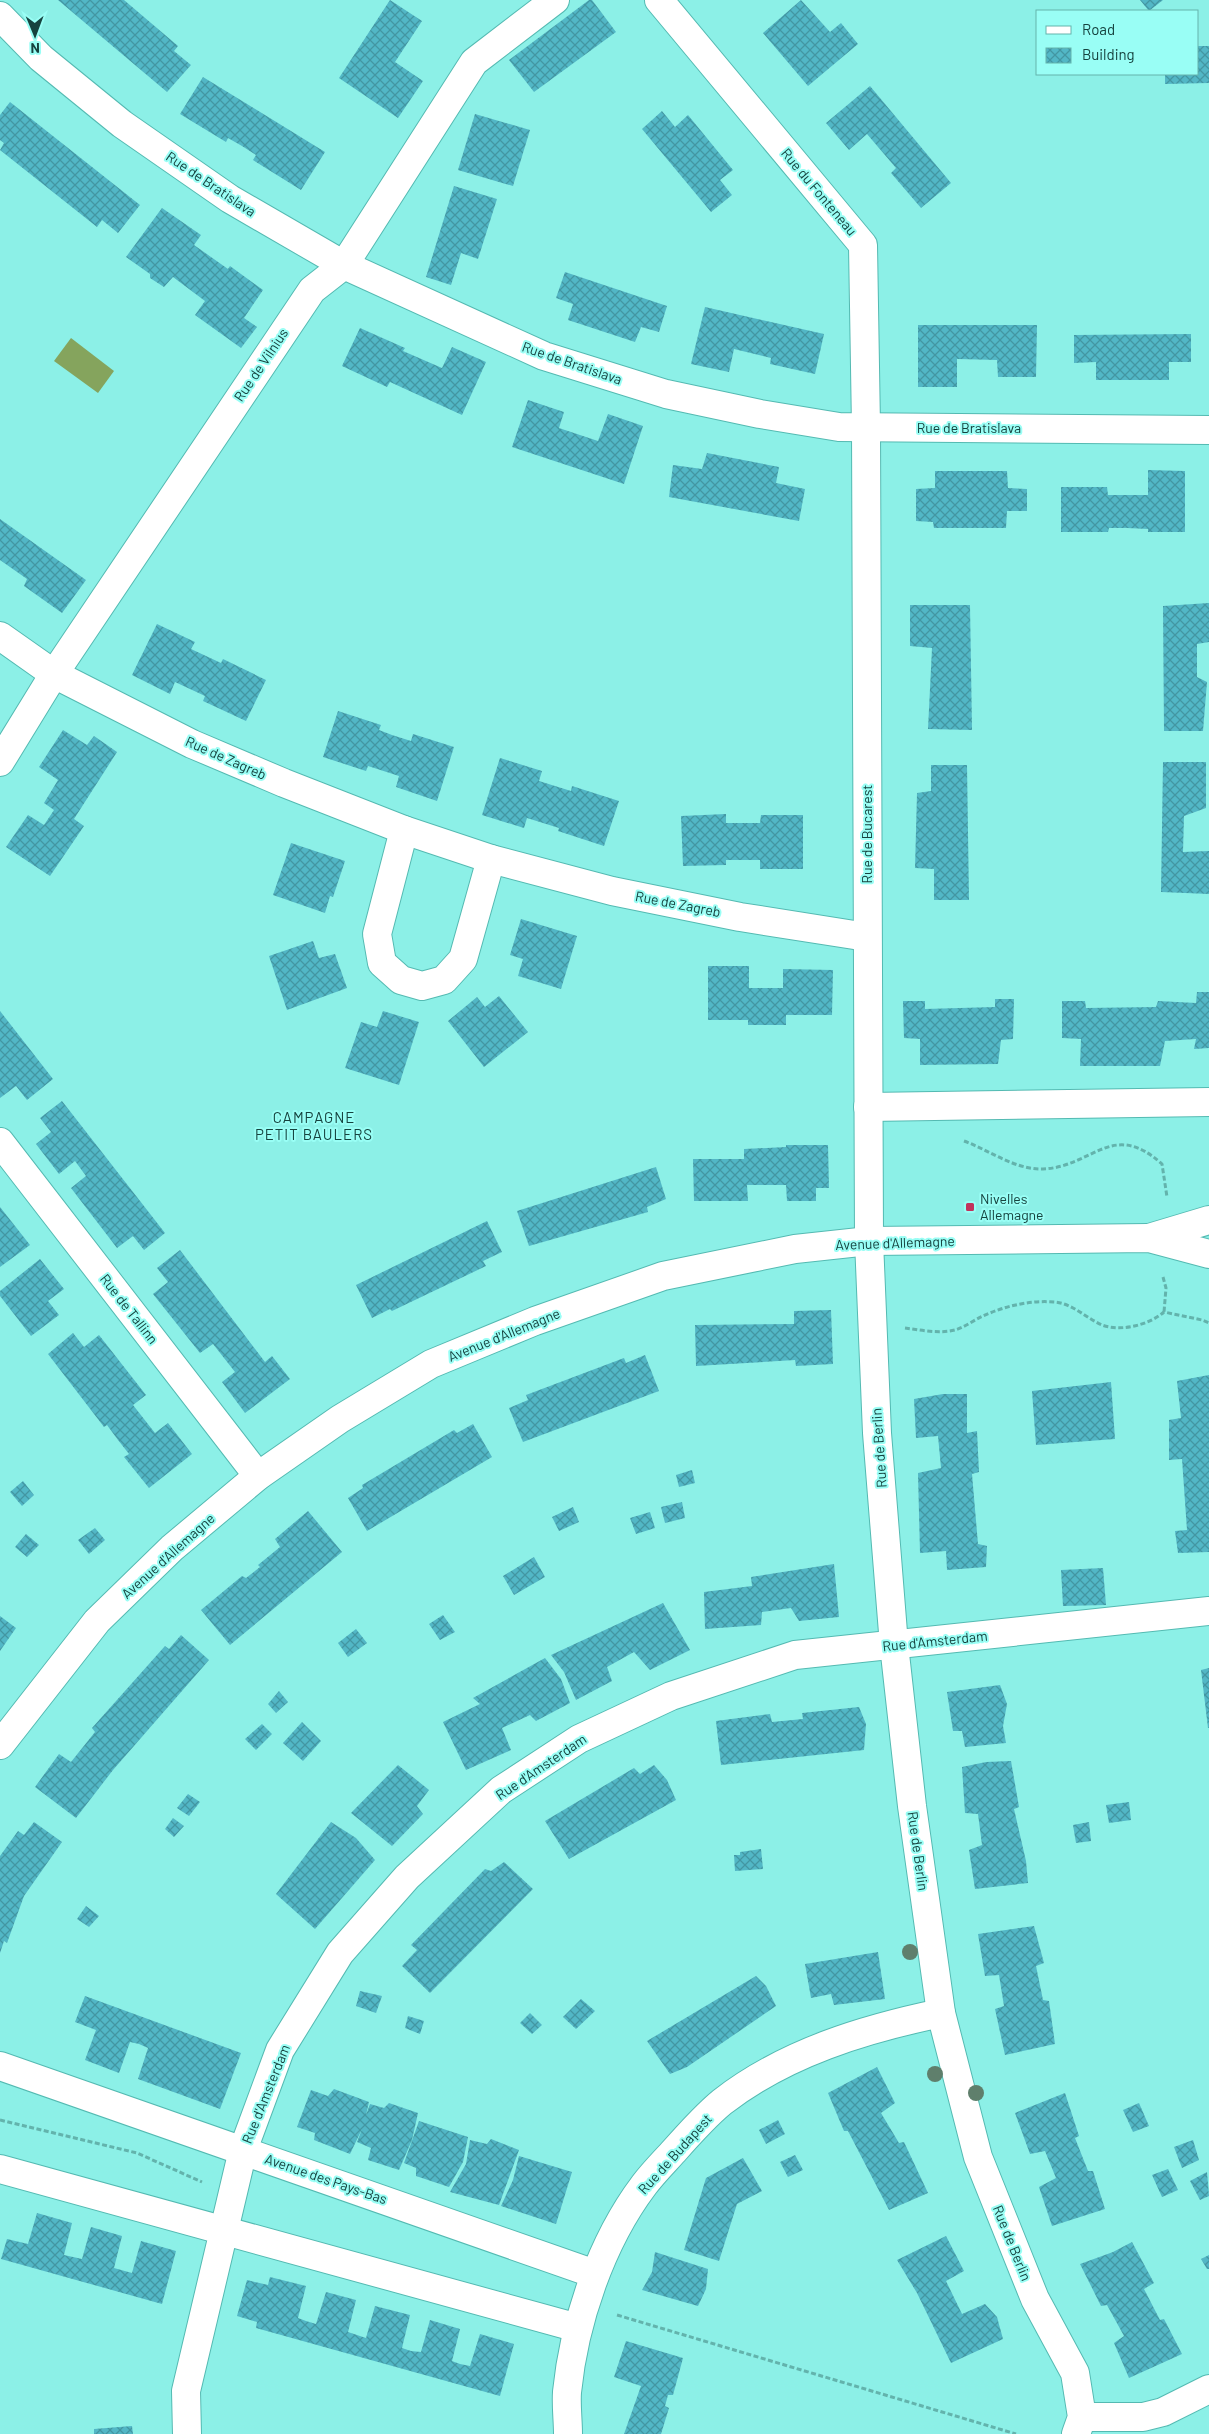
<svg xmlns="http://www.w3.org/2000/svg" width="1209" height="2434" font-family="Barlow,sans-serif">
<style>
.water{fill:#85a45d}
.building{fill:url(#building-cross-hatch)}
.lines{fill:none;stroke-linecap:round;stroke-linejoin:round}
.minor-casing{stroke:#54bab2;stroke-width:30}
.path{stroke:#63b3ac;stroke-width:3;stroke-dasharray:5 2.5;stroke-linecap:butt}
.minor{stroke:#fff;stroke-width:28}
.tree{fill:#5f7f6c}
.poi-dot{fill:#c1325c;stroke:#99fef5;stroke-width:2}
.labels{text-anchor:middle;stroke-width:4;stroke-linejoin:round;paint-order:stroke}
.street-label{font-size:14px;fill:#16423e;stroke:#99fef5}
.poi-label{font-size:14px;fill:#16423e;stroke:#99fef5;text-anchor:start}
.neighbourhood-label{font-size:15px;letter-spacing:1px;fill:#16423e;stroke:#99fef5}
</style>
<defs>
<pattern id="building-cross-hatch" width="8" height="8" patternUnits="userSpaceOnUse" patternTransform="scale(1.25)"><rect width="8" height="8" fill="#52b7c6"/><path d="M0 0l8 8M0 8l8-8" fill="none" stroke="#4396a2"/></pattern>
</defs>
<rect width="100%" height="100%" fill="#8cf0e7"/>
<polygon class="water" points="71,338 114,371 98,393 54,361"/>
<g class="building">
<polygon points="58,0 124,0 178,46 174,51 191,65 167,92"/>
<polygon points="390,0 422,21 395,62 423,81 398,118 339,78"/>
<polygon points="589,0 592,0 616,32 534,92 509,60"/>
<polygon points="801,0 830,32 841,23 858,44 808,86 763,33"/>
<polygon points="1140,0 1163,0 1149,11"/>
<polygon points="1198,46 1209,46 1209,83 1165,84 1165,74 1198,74"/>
<polygon points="203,77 325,152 301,190 253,160 256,155 242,146 228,138 226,142 180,114"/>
<polygon points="870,86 951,183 921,208 891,173 896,168 867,134 849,150 826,123"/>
<polygon points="10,102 140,205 118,233 102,220 97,227 0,150 4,143 0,140 0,115"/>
<polygon points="662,111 675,127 688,115 733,170 720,180 732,195 711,212 642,129"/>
<polygon points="475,114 530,130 513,186 458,170"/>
<polygon points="454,186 497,199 478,259 461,253 451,285 426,277"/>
<polygon points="162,208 201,235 194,245 228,269 230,266 263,290 244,318 257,327 241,348 195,315 205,301 173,277 164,287 150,278 150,274 126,257"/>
<polygon points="565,272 667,306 659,332 641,327 635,342 568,320 573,304 556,298"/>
<polygon points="705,307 824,334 815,374 770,364 771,358 734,349 729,372 691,364"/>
<polygon points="918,325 1037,325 1036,377 998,377 997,360 957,359 957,387 918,387"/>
<polygon points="360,328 405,348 403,351 442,368 452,347 486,362 462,415 390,382 387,387 342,366"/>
<polygon points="1191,334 1191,362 1169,362 1169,380 1096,380 1096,362 1074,363 1074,335"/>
<polygon points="528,400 564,412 559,428 598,441 608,414 643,426 624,484 512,447"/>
<polygon points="707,453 779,467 776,483 805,489 799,521 669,497 673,465 702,469"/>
<polygon points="1148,470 1185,471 1185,532 1148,532 1148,529 1127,528 1109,528 1108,532 1061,532 1061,487 1107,487 1108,495 1148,495"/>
<polygon points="935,471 1007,471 1008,488 1027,489 1027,511 1007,511 1006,528 934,528 933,522 916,521 916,489 935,488"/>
<polygon points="0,519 86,580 62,613 24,586 27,579 0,560"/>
<polygon points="1209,603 1209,642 1197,644 1197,677 1207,682 1203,731 1164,731 1163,606"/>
<polygon points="910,605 970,605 972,730 928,729 932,648 910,646"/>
<polygon points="157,624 195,642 191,649 221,663 223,659 266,680 246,721 203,701 205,696 175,682 170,694 132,675"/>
<polygon points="338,711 381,725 379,730 392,735 411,741 413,734 454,747 437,801 396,787 399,776 368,766 366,771 323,757"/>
<polygon points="63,730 87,745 94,736 117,752 74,819 84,826 50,876 6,847 28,815 44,825 54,810 44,803 58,780 39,767"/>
<polygon points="500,758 542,771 539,781 571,791 572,786 619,801 604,846 558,831 559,828 527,818 524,828 482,815"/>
<polygon points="1163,762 1206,762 1206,808 1184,816 1183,852 1209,851 1209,894 1161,892"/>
<polygon points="931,765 967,765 969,900 934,900 934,869 915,868 917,793 931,791"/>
<polygon points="726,814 726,823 760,823 761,815 803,815 803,869 760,869 760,860 726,860 726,865 683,866 681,816"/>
<polygon points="291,843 345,861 333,897 330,896 325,913 273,895"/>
<polygon points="521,919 577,936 561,989 518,976 523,959 510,955"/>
<polygon points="313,941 319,958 335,954 347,988 287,1010 269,956"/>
<polygon points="708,966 749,966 749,988 783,988 783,969 833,970 832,1015 786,1015 786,1025 748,1025 748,1020 708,1020"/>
<polygon points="1197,992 1209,992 1209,1048 1194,1049 1196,1039 1165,1041 1160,1066 1080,1066 1081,1039 1062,1038 1062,1001 1085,1001 1086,1008 1156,1007 1158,1001 1196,1003"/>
<polygon points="499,996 528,1032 484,1067 448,1021 477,997 485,1007"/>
<polygon points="995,999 1014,999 1013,1039 1001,1040 998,1064 920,1065 920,1039 904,1038 903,1001 925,1001 925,1009 995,1007"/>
<polygon points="0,1011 53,1079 27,1100 16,1086 0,1098"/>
<polygon points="383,1011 419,1022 399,1085 345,1068 361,1022 377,1027"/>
<polygon points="62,1101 165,1233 144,1250 133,1236 117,1248 71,1188 86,1176 75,1161 59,1174 36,1144 51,1132 40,1118"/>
<polygon points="786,1145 828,1145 829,1188 816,1188 816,1201 787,1201 786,1185 747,1185 748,1201 694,1201 693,1159 744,1159 744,1149 786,1147"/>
<polygon points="656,1167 666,1199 647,1207 648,1212 529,1246 517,1211"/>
<polygon points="0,1207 30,1245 0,1267"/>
<polygon points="487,1221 502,1252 483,1261 486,1266 392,1311 390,1309 372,1318 356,1285"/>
<polygon points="180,1250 265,1362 272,1356 290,1379 245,1413 222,1382 235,1372 213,1344 200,1353 153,1294 168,1282 157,1268"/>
<polygon points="40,1259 64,1289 48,1301 59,1315 31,1336 0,1296 0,1291"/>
<polygon points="831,1310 833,1364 796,1366 795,1360 696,1366 695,1325 794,1324 794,1311"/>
<polygon points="73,1333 84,1347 99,1335 146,1395 133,1405 155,1433 168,1423 192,1454 149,1488 124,1457 129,1454 118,1440 107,1425 104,1427 48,1354"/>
<polygon points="645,1355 659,1391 523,1442 509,1408 528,1400 526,1395 624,1358 626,1363"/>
<polygon points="1209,1375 1209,1552 1178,1553 1175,1531 1187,1530 1182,1459 1169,1460 1169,1420 1181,1418 1177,1381"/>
<polygon points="1111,1382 1115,1439 1036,1445 1032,1391"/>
<polygon points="943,1394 967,1394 967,1433 977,1431 979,1472 972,1474 978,1544 987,1546 986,1567 947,1570 946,1551 920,1553 918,1473 941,1468 938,1436 916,1438 914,1399"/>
<polygon points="473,1424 492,1457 367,1531 348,1498 363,1488 362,1485 454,1430 457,1433"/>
<polygon points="692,1470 695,1483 679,1487 676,1475"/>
<polygon points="23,1481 34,1495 22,1506 10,1492"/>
<polygon points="682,1502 685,1518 665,1523 661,1507"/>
<polygon points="573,1507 579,1522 559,1531 552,1517"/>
<polygon points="308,1511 342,1552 230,1645 201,1610 242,1576 246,1578 260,1567 258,1565 280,1547 275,1539"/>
<polygon points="650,1512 655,1528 636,1534 630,1518"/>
<polygon points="95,1528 105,1540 89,1554 78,1540"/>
<polygon points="26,1534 39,1545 27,1557 15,1547"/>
<polygon points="534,1557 545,1577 514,1595 503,1576"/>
<polygon points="834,1564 839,1617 799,1621 791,1608 762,1612 761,1625 705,1629 704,1592 752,1586 751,1577"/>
<polygon points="1103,1568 1106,1605 1063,1606 1061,1570"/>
<polygon points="663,1603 690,1650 650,1670 634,1652 607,1667 612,1681 576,1700 564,1672 551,1655"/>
<polygon points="443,1615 455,1632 440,1640 429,1624"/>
<polygon points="0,1616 16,1628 0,1651"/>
<polygon points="356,1629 367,1643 348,1657 338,1643"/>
<polygon points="181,1635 209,1660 113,1770 76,1818 35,1787 59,1754 71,1762 95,1732 92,1728 165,1646 169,1649"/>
<polygon points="545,1658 561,1679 570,1703 536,1721 530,1715 502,1728 511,1750 466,1770 443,1722 480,1704 473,1698"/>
<polygon points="1209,1668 1209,1728 1208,1728 1201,1670"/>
<polygon points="1000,1685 1007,1704 1003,1726 1006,1743 965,1747 962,1731 953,1731 947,1692"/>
<polygon points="279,1691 288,1702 276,1713 268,1704"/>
<polygon points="859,1707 866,1724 864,1750 721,1765 716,1721 770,1714 772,1722 803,1719 802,1713"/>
<polygon points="302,1722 321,1741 303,1761 283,1743"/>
<polygon points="262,1724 272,1734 256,1750 245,1739"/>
<polygon points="1011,1761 1019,1807 1014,1809 1026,1861 1028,1883 975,1889 969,1850 982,1845 978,1814 965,1813 962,1767 986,1762"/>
<polygon points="398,1765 429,1790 417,1806 423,1814 392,1846 351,1813"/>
<polygon points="654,1765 667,1780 676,1800 569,1859 545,1821 634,1768 640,1774"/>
<polygon points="188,1794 200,1802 189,1816 177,1808"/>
<polygon points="1129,1802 1131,1820 1109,1823 1106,1805"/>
<polygon points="173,1818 184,1826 174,1837 165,1829"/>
<polygon points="34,1822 62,1842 24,1896 7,1943 4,1941 0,1953 0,1856 18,1831 24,1835"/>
<polygon points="331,1822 356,1838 375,1860 315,1929 276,1894"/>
<polygon points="1089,1822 1091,1841 1076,1843 1073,1825"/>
<polygon points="761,1849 763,1869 735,1871 734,1855 740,1855 740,1852"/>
<polygon points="504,1862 533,1889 430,1993 402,1966 417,1950 411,1945 485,1869 491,1871"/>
<polygon points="86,1906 99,1916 89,1927 77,1919"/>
<polygon points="1034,1926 1044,1963 1036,1966 1043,2000 1049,2001 1055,2044 1005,2055 995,2009 1004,2006 999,1975 985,1976 978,1934"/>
<polygon points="878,1952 885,1999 834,2005 831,1994 811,1998 805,1964"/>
<polygon points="756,1976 766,1986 776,2006 687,2067 670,2074 647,2041"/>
<polygon points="360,1991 382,1996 376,2013 356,2006"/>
<polygon points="85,1996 241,2053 220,2109 138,2079 148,2048 139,2044 130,2042 119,2073 85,2060 96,2030 75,2022"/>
<polygon points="581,1999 595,2011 576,2029 563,2017"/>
<polygon points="530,2013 542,2025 532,2034 520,2023"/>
<polygon points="408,2016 424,2021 420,2034 405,2028"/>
<polygon points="877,2067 895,2103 881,2113 899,2143 904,2142 928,2193 889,2210 848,2131 844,2131 828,2093"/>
<polygon points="334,2089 369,2102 366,2115 370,2104 384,2108 389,2103 418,2113 412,2140 399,2170 368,2160 371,2148 357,2142 362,2129 350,2154 314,2140 315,2133 297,2127 311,2090 328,2096"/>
<polygon points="1065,2093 1079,2136 1075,2138 1088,2171 1093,2171 1105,2209 1052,2226 1039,2187 1056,2178 1045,2151 1030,2154 1015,2113"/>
<polygon points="1139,2103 1149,2126 1133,2132 1123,2110"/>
<polygon points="778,2120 785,2134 766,2144 759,2130"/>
<polygon points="419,2121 468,2137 463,2162 449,2187 416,2176 416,2168 404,2163"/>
<polygon points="491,2139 519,2150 499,2205 450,2192 466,2164 470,2140 487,2144"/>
<polygon points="1193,2140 1199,2160 1182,2168 1174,2147"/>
<polygon points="795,2155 803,2170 788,2177 780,2162"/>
<polygon points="519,2156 572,2172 556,2224 501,2206 513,2180"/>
<polygon points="743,2158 762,2191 737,2204 719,2261 684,2250 706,2178"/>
<polygon points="1168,2169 1178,2190 1162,2197 1152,2175"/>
<polygon points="1207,2172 1209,2196 1200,2200 1190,2181"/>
<polygon points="37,2213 72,2223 64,2255 82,2259 91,2227 122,2236 114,2268 132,2273 141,2241 176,2251 162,2304 1,2259 7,2239 28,2244"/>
<polygon points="946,2236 964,2271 946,2281 962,2314 985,2304 997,2317 1003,2339 951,2363 917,2293 897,2260"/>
<polygon points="1132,2242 1154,2283 1144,2289 1160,2320 1164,2319 1182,2354 1129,2378 1114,2343 1124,2336 1107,2305 1101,2306 1080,2264 1113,2252"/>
<polygon points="655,2252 708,2269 706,2289 698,2306 642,2290 652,2272"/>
<polygon points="1209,2255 1209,2269 1207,2269 1201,2259"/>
<polygon points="270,2277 306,2286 298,2318 306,2321 316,2324 326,2292 356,2300 348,2332 366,2338 375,2306 410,2315 402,2348 411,2351 421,2352 430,2320 460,2329 452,2361 460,2364 470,2366 480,2334 514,2344 500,2396 256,2328 257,2322 237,2316 247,2280 268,2285"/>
<polygon points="626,2341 683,2358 673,2395 668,2395 665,2406 669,2408 661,2434 624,2434 641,2386 614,2377"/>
<polygon points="132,2426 133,2434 94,2434 94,2429"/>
</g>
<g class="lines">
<g class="minor-casing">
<g id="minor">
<polyline points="659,0 863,245 866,427 869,1241 877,1433 894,1645 912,1806 941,2013 978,2157 1035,2299 1075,2373 1082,2417 1076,2434"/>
<polyline points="0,16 41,58 122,124 230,199 344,265 544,356 666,394 760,414 839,427 1209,430"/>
<polyline points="0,636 54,674 192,744 284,783 404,830 491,859 612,891 740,917 867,937"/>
<polyline points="0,762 54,674 312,290 344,265 474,62 555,0"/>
<polyline points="404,830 377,934 382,963 401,980 422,986 444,980 463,959 491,859"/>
<polyline points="868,1107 1209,1102"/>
<polyline points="0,1142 258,1476"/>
<polyline points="1149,1238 1209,1220"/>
<polyline points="0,1745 97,1621 172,1548 258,1476 340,1419 431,1364 535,1321 663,1276 795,1249 869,1241 1149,1238 1209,1254"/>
<polyline points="0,2066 595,2274"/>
<polyline points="0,2169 578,2328"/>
<polyline points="1082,2417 1143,2417 1163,2412 1209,2389"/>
<polyline points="187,2434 186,2391 243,2150 280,2050 340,1953 407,1877 501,1790 579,1739 671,1696 795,1655 1209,1611"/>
<path d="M568,2434c0,-14 -2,-28 -1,-42 7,-70 34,-150 77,-207 9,-12 20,-23 30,-34 15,-17 31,-35 48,-49 63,-49 142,-73 219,-89"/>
</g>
</g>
<g class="path">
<path d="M964,1141c25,9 51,29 79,28 50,-2 69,-50 119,-5l5,33"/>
<polyline points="1163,1277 1166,1288 1164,1312"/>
<path d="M905,1328c16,2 34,6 50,2 10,-3 19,-10 28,-14 22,-10 47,-16 71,-14 18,1 32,16 48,23 19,7 47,0 62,-13l38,8 7,3"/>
<polyline points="0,2120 137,2153 202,2182"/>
<polyline points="617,2315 1016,2434"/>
</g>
<use href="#minor" class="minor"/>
</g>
<g class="tree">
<circle cx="910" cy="1952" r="8"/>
<circle cx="935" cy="2074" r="8"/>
<circle cx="976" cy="2093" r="8"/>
</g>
<rect class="poi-dot" x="965" y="1202" width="10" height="10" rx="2.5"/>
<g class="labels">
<g class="street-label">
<text transform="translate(211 184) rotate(34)" y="5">Rue de Bratislava</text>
<text transform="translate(819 192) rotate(50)" y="5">Rue du Fonteneau</text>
<text transform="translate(572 363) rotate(19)" y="5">Rue de Bratislava</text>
<text transform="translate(261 365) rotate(-56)" y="5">Rue de Vilnius</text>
<text x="969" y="433">Rue de Bratislava</text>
<text transform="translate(226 758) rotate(24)" y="5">Rue de Zagreb</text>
<text transform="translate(867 834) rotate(-90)" y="5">Rue de Bucarest</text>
<text transform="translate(678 904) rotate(11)" y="5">Rue de Zagreb</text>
<text transform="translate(895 1243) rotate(-2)" y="5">Avenue d'Allemagne</text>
<text transform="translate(129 1309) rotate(52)" y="5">Rue de Tallinn</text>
<text transform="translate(504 1335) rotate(-22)" y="5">Avenue d'Allemagne</text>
<text transform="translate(879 1448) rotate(-94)" y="5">Rue de Berlin</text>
<text transform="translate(168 1556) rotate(-42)" y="5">Avenue d'Allemagne</text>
<text transform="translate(935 1641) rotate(-6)" y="5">Rue d'Amsterdam</text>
<text transform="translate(541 1767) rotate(-34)" y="5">Rue d'Amsterdam</text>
<text transform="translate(918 1851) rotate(82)" y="5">Rue de Berlin</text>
<text transform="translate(266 2094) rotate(-68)" y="5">Rue d'Amsterdam</text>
<text transform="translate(675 2154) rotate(-48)" y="5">Rue de Budapest</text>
<text transform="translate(326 2179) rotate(19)" y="5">Avenue des Pays-Bas</text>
<text transform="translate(1012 2243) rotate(68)" y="5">Rue de Berlin</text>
</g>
<g class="poi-label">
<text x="980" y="1204">Nivelles<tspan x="980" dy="16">Allemagne</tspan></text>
</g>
<g class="neighbourhood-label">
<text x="314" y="1123">CAMPAGNE<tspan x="314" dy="17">PETIT BAULERS</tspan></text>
</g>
</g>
<rect x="1036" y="10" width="162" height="65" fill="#99fef5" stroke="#65b3ac"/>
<rect x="1046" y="26" width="25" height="8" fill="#ffffff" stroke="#65b3ac"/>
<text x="1082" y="35" font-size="15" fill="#16423e">Road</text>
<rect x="1046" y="48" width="25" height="15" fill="url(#building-cross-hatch)" stroke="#65b3ac"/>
<text x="1082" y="60" font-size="15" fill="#16423e">Building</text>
<g transform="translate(35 35) rotate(179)" stroke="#99fef5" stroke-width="4" paint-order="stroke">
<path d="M0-4L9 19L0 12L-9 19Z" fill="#16423e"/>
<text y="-8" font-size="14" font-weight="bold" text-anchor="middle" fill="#16423e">N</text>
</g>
</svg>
